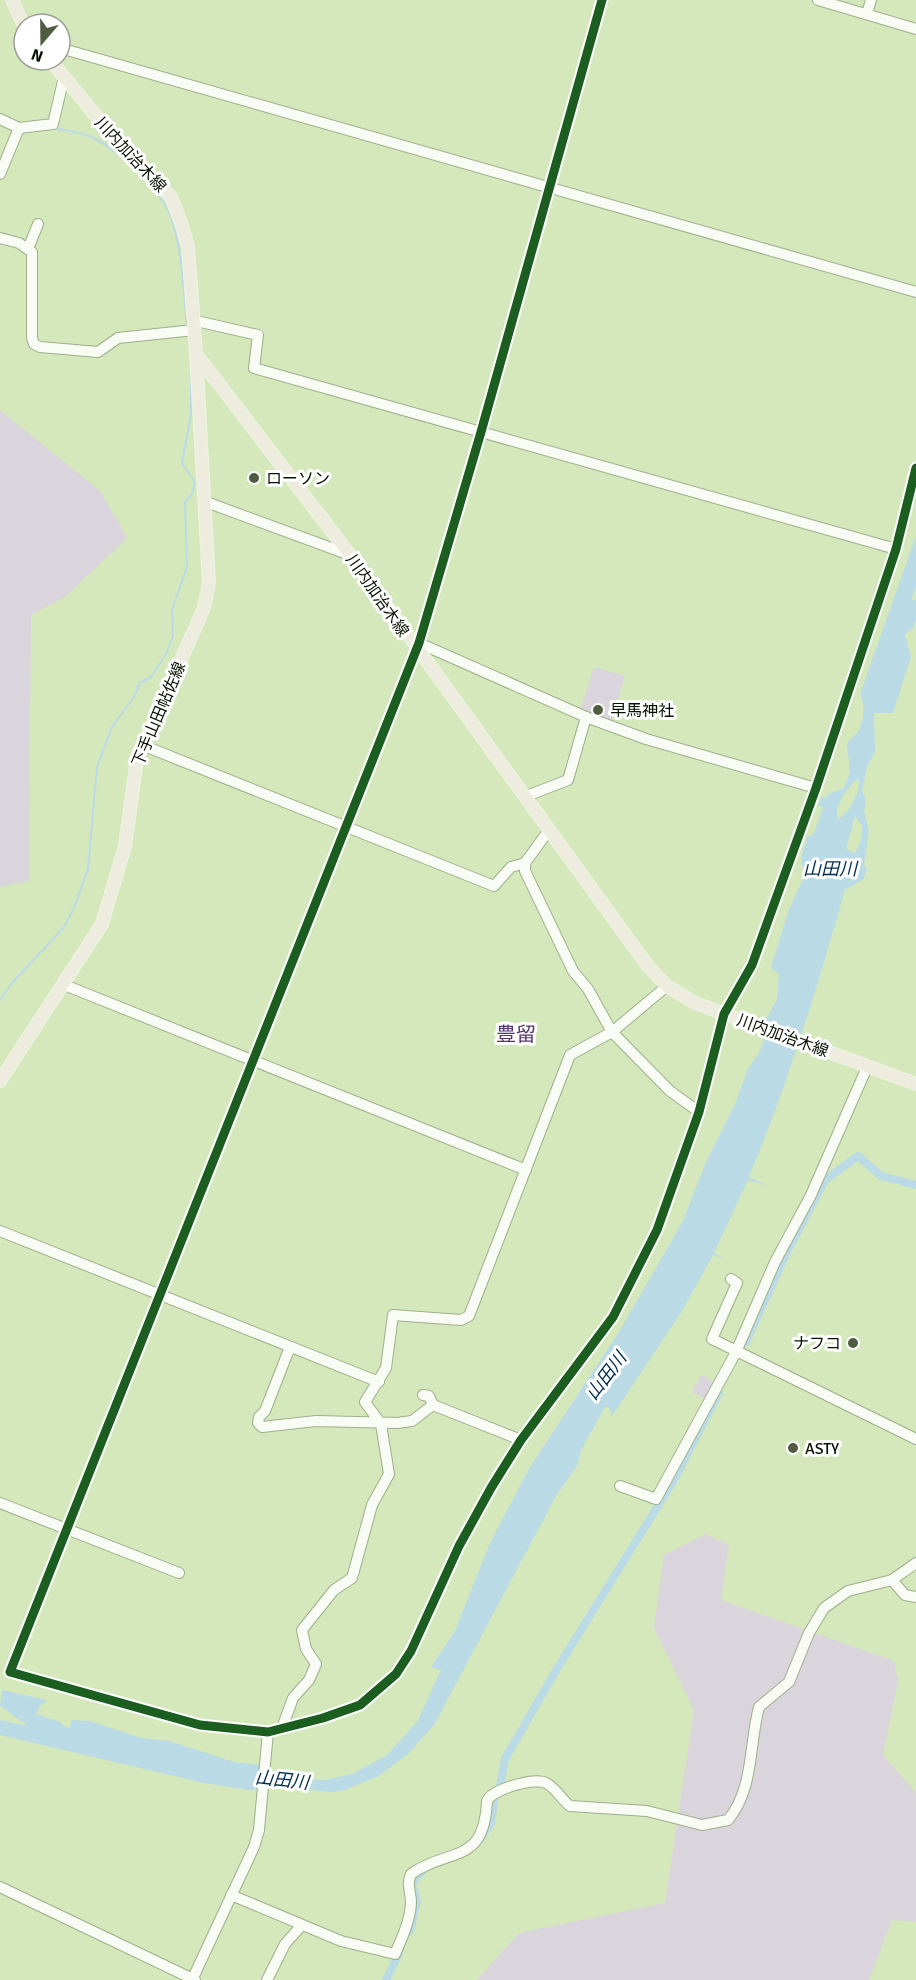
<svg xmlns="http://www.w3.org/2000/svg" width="916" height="1980" font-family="Signika,'Noto Sans JP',sans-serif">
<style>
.green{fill:#dad4dc}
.water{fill:#badae6;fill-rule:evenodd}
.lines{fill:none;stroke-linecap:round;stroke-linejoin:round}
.stream{stroke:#badae6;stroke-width:2}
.canal{stroke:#badae6;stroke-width:8}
.river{stroke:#badae6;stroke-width:15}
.minor-casing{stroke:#9eae8b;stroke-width:12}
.major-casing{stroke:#ecf5e1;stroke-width:14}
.minor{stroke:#f9fcf5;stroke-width:10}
.major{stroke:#eeebdf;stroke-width:12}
.cycleway-casing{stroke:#fff;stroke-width:13}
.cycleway{stroke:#1b5e20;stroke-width:9}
.poi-dot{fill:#4f5c42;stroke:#fff;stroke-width:2}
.labels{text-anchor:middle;stroke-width:6;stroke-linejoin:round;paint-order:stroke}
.street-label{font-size:16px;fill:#071100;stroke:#fff}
.poi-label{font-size:16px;fill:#071100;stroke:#fff;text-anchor:start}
.water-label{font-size:18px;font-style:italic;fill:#002b4d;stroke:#fff}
.quarter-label{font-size:20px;fill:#56366f;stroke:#fff}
</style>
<rect width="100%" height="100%" fill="#d4e8bc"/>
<g class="green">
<polygon points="0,410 101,492 127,538 66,596 31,615 29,881 0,887"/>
<polygon points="594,667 625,676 611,723 580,711"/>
<polygon points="701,1375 713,1381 705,1399 692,1392"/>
<polygon points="706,1534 729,1545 721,1600 894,1661 898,1682 883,1755 916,1793 916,1922 892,1920 869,1980 477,1980 519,1933 665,1903 694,1710 654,1628 664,1555"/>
</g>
<path class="water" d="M916,536v50l-4,11 2,31 -10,4 7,25 -18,56h-19l1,39 -8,15 -5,23 4,10 -2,11 5,20 -5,34 3,3 -3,11 -19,11c-28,98 -57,194 -96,287l18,9 -19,-6 -34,73 11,6 -12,-4 -31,56 -70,105 -3,-9h-4l-24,43 -4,16 -21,30 -122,229 -27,30 -30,22 -33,13 -13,2 -54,-5 -27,3 -46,-7 -204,-48v-15l28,6 -28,-20 2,-16 44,10v4l-4,-1 -6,11 24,8 7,6 3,-1 1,-7 19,1 51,17 28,3 65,21 26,3 29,13 35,2 28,-6 35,-19 30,-33 24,-52 -10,-3 24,-36 35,-88 40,-76 89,-135 64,-111 23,-59 29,-58 13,-35 11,-16 5,-12v-18l13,-24 2,-25 -8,-6 1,-4 16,-52 16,-36 -3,-17 6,-22 6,-2 10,-27 -5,-3 3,-8 5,1 2,-4 16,-6 6,-16 -3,-28c3,-6 6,-6 10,-11 7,-12 9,-28 3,-39zM858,778c5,12 -11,38 -20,41 -5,-14 10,-31 20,-41zM855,816l7,10 -1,14 -6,13 -9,-4z"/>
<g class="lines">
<g class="stream">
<path d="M53,128c12,2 26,4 36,8 30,13 73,53 83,84 11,34 11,71 15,106"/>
<polyline points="0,1000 13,982 64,927 74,908 88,869 97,767 112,727 134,697 140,683 151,677 166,654 173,636 172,610 187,567 185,502 192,494 195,482 182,463 191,415 191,369"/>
</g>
<g class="canal">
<polyline points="746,1342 785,1256 825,1180 858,1156 881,1176 916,1185"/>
<polyline points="500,1786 505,1759 555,1672 674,1480 719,1393"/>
<polyline points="480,1840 491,1823 494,1800"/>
<polyline points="410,1931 417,1901 412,1886 416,1877 422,1872"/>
<polyline points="386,1980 400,1951"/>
</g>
<polyline class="river" points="901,629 916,607"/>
<g class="minor-casing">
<g id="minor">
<polyline points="602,0 481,432 419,643 10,1672 200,1725 268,1732 323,1718 360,1705 396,1674 411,1651 459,1546 491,1488 521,1440 613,1317 657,1230 699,1112 724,1014 752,965 816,788 896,549 916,468"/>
<polyline points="818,0 916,29"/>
<polyline points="867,14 871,0"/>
<polyline points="60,48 916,292"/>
<polyline points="0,119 19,128 53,124 64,77"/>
<polyline points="0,174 19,128"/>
<polyline points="0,238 19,243 32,252 32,338 34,344 40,347 98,352 118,338 194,330"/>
<polyline points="28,249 38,224"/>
<polyline points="192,320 258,335 254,368 896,549"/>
<polyline points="206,502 350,555"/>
<polyline points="419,643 586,717 646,739 816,788"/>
<polyline points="142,745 494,886 511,867 525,863"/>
<polyline points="524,797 568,780 586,717"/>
<polyline points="549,830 525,863 525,871 573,971 588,989 612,1032 670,1091 699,1112"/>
<polyline points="62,984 526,1170"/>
<polyline points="0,1231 379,1382"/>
<polyline points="731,1279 737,1283 712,1339 916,1439"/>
<polyline points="290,1347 265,1411 259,1417 258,1423 262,1427 316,1421 397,1423 412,1421 433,1405 521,1440"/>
<polyline points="423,1395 429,1396 433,1405"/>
<polyline points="620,1486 656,1499 736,1352 775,1262 811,1195 868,1065"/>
<polyline points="0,1503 179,1573"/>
<polyline points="892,1580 905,1595 916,1597"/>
<polyline points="282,1728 293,1698 309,1680 316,1664 306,1649 302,1630 334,1590 352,1578 372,1505 389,1474 381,1424 365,1402 386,1368 393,1315 461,1320 469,1316 570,1055 612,1032 667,986"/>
<polyline points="0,1887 195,1980"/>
<path d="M231,1895l110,46 54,13c7,-16 15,-33 16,-51 0,-12 -5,-18 0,-29 38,-27 73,-8 76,-73 5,-12 48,-24 59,-18 9,4 16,17 24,23l77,5 55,14 26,-5c26,-31 21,-76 31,-113l30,-25 20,-49 15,-25 24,-17 44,-11 24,-17"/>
<polyline points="192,1980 254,1847 259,1830 268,1732"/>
<polyline points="267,1980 285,1944 301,1926"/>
</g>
</g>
<g class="major-casing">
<g id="major">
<polyline points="12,0 24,26"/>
<polyline points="196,354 350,555 647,965 667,986 695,1003 916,1084"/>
<polyline points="0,1081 102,924 125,846 137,759 204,608 209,583 196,354 188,247 181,223 171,197 126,152 50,60"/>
</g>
</g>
<use href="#minor" class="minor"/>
<use href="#major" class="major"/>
<g class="cycleway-casing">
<polyline id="cycleway" points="602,0 481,432 419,643 10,1672 200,1725 268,1732 323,1718 360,1705 396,1674 411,1651 459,1546 491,1488 521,1440 613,1317 657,1230 699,1112 724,1014 752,965 816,788 896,549 916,468"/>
</g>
<use href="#cycleway" class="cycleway"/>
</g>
<g class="poi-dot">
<circle cx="254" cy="478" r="6"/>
<circle cx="598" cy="710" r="6"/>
<circle cx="853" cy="1343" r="6"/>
<circle cx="793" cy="1448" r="6"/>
</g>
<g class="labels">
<g class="street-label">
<text transform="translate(131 154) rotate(47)" y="6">川内加治木線</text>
<text transform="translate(378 595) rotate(55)" y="6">川内加治木線</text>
<text transform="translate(158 714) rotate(-67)" y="6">下手山田帖佐線</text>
<text transform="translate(783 1035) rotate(20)" y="6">川内加治木線</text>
</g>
<g class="poi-label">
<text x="266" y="484">ローソン</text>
<text x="610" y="716">早馬神社</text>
<text x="841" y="1349" text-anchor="end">ナフコ</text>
<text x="805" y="1454">ASTY</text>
</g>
<g class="water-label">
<text x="830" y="875">山田川</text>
<text transform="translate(606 1376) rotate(-53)" y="6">山田川</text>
<text transform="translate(282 1780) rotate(6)" y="6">山田川</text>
</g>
<g class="quarter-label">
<text x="516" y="1041">豊留</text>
</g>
</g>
<g transform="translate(42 42) rotate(200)"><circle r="28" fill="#ffffff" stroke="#9ca099" stroke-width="1.5"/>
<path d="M0-4.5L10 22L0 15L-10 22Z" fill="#4f5c42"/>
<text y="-9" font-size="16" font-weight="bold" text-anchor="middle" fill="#071100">N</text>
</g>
</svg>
